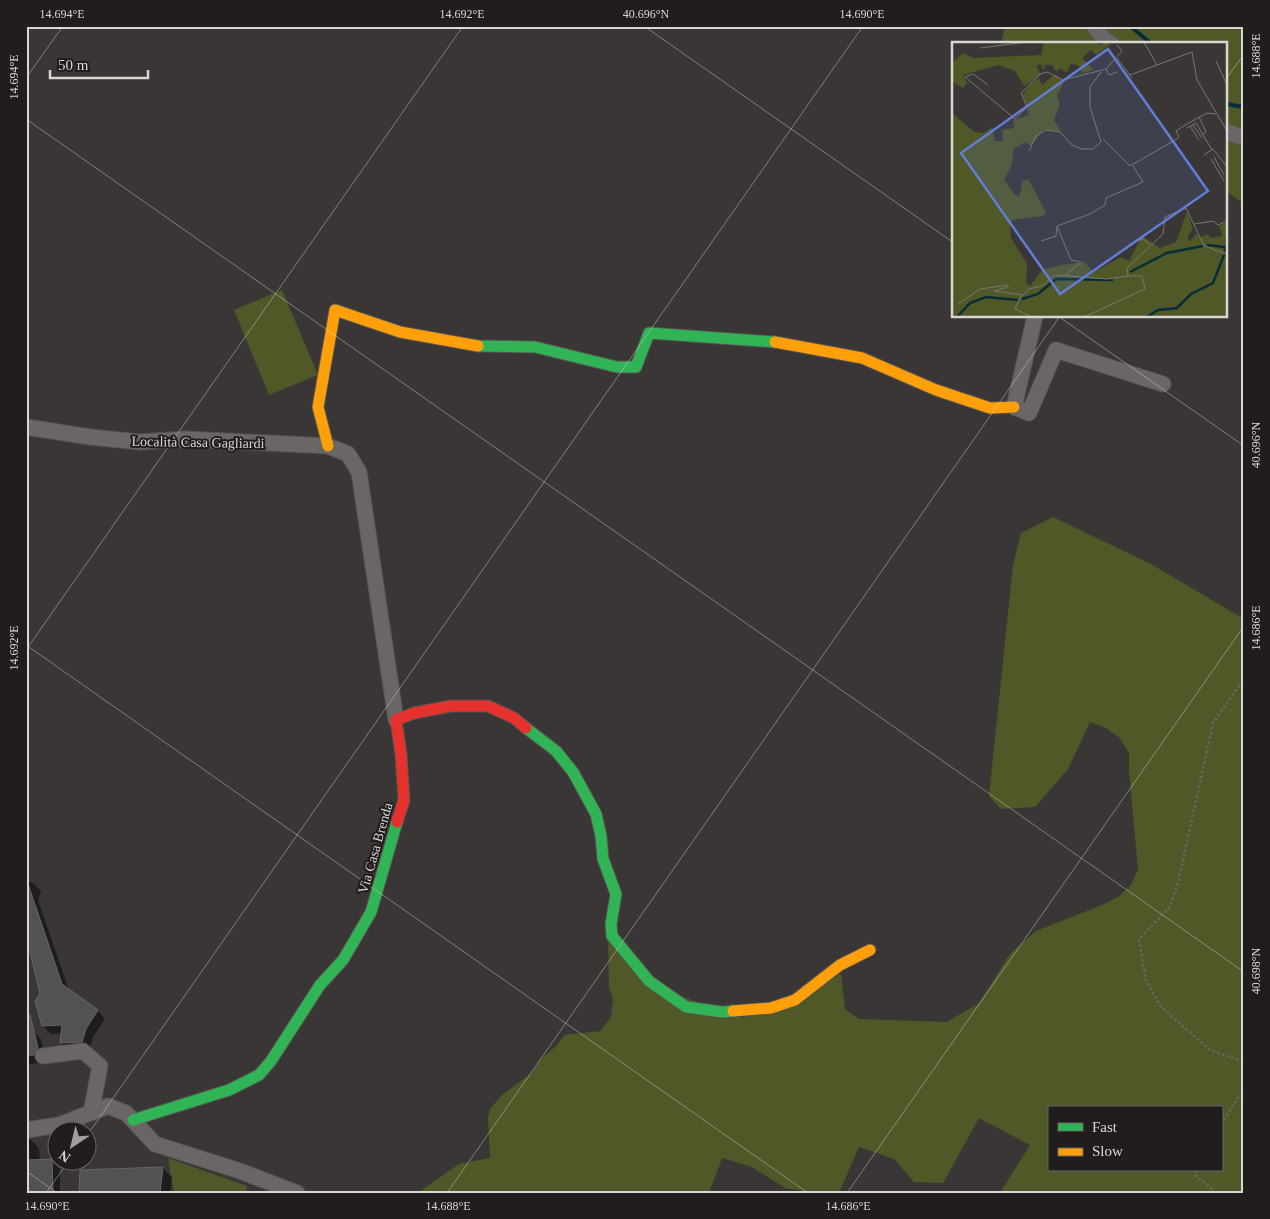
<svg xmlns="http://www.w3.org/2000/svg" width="1270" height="1219" font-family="Georgia,serif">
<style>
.green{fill:#505827;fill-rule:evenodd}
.shadow{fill:#0007}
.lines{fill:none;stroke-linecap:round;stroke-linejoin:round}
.stream{stroke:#052e38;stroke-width:4}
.building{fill:#535152;stroke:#676566}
.street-casing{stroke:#565351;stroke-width:17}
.fast-casing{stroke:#565351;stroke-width:13}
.slow-casing{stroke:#565351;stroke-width:13}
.jam-casing{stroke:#565351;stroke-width:13}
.path{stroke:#686665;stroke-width:2.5;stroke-dasharray:2.5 2.5;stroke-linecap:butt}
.street{stroke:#696665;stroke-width:15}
.fast{stroke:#30b455;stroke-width:11}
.slow{stroke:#ff9f0a;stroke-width:11}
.jam{stroke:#e5322d;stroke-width:11}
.ticks{fill:none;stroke:#dbd6d4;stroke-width:1;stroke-opacity:0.45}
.labels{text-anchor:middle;stroke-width:4;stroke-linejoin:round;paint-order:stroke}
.street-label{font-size:14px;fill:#dbd6d4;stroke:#211d1c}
.inset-river{fill:none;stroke:#052e38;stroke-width:2.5}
.inset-road{fill:none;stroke:#7a7675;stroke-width:1}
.view{fill:#607ed7;fill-opacity:0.15;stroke:#607ed7;stroke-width:2.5}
.inset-edge{fill:none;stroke:#dbd6d4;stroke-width:2.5}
.neatline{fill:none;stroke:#dbd6d4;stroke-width:2}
.ticks-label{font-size:12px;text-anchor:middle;fill:#dbd6d4}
</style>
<rect width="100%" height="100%" fill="#3a3635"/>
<g class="green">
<polygon points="1005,26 1244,26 1244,204 1226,191 1226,44 1001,44"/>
<polygon points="282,290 318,375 269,395 234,310"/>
<path d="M1053,517l98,47 93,55v574h-244l30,-48 -51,-27 -36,65 -29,-1 -20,-23 -35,-12 -20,46h-20l-34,-5 -33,-21 -30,-9 -13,35h-291l41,-29 31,-6 -2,-41 2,-8 12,-14 30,-22 9,-14 13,-11 11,-13 35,-4 11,-14 2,-18 -4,-11 -1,-50 38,46 97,34 98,-44 4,35 14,10 88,3 32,-19 31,-49 26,-23 66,-26 16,-8 13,-12 7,-16 -9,-99v-17l-9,-15 -14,-10 -16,-6 -22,47 -33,38 -34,2 -12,-13 24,-231 8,-32zM1049,1108h172v62h-172z"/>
<polygon points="168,1158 247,1186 246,1193 174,1193"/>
</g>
<g class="shadow">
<polygon points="26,881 33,883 41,891 38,900 69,990 98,1011 105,1019 93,1037 90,1049 69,1051 61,1043 63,1033 51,1034 43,1026 42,994 26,932"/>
<polygon points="33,1031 41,1039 45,1056 42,1062 26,1065 26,1033"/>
<polygon points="26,1140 31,1140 39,1148 40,1161 51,1161 60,1169 60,1193 26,1193"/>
<polygon points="163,1168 172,1177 170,1193 81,1193 81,1171"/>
</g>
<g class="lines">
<g class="stream">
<polyline points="1130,26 1152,44"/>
<polyline points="1226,104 1244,107"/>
</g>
</g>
<g class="building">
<polygon points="26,884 28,884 62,984 98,1010 86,1029 82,1042 60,1043 62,1025 42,1026 35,1001 40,994 30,952 26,952"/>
<polygon points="26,1015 30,1015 38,1048 34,1055 26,1056"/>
<polygon points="52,1159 53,1193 26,1193 26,1160"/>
<polygon points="163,1167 160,1193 79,1193 80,1170"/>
</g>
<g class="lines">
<g class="street-casing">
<g id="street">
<polyline points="1094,26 1103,38 1112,44"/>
<polyline points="1226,131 1238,136 1244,135"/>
<polyline points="1035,316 1014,407 1029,413 1056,350 1163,384"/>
<polyline points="26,427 90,437 140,442 186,439 328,446 348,454 359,472 396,720"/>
<polyline points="43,1056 83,1051 100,1066 91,1113"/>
<polyline points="26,1130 59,1125 108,1106 126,1113 155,1144 240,1171 297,1193"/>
</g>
</g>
<g class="fast-casing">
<g id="fast">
<polyline points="478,346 535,347 617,367 636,367 649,333 775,342"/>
<polyline points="526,728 556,751 573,772 596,814 601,836 603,859 616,894 611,924 612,936 649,981 686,1007 722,1012 733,1011"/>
<polyline points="133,1120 229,1090 259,1075 271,1061 320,985 343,960 371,912 397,822"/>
</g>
</g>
<g class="slow-casing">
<g id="slow">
<polyline points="775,342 862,358 936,390 990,408 1014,407"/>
<polyline points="328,446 318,407 335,310 400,332 478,346"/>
<polyline points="733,1011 771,1008 795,1000 840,965 870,950"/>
</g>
</g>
<g class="jam-casing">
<polyline id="jam" points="397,822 404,800 401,754 396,720 414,713 451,706 488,706 514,718 526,728"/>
</g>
<g class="path">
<polyline points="1244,683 1239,686 1213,723 1178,883 1169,908 1139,939 1146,981 1161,1007 1210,1050 1244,1062"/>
<polyline points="1221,1124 1239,1096 1244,1096"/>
<polyline points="1195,1170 1195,1175 1211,1188 1211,1193"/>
</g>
<use href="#street" class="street"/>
<use href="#fast" class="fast"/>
<use href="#slow" class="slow"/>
<use href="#jam" class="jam"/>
</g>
<path class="ticks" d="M644,26l310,217M26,78l37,-52M1226,79l18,-25M26,119l1218,853M1058,316l186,130M26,645l782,548M26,650l437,-624M88,1134l775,-1108M26,1171l31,22M46,1193l22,-31M447,1193l613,-877M847,1193l397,-567"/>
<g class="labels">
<g class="street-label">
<text transform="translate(198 442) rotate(1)" y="5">Località Casa Gagliardi</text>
<text transform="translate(375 848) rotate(-74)" y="5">Via Casa Brenda</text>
</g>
</g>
<g transform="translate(952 42)">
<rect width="275" height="275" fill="#3a3635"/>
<path d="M144,0l3,3 9,-3 2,3 -14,10 -5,-5 -9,8 12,12 -12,3 -3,-7 -8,-3 -3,8 -4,1 -3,-4 -5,4 -4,-7h-7l-1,6 -3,-7 -5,2 5,9 -17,11 -9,-15 -17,-6 -35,10 4,8 -4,5 -11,-6v-19l11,-10 10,5 68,-3 3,-12zM103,32l9,8 -7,14 3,8 -6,16 7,11 -18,-1 -12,16 -6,-4 -11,7 -3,18 -7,13 11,15 5,1 2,-15 6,-2 18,33 -3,4 -30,4 -3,4 1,14 16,26 -1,19 4,3 12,-16 19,-5 23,-3 10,10 27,-15 8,4 13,-25 18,12 16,-6 11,-30 6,16 -6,10 3,3 6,-7 4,3 8,-3 2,4 12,-2 -3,-10 8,-4 -3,34 3,2v59h-275v-204l22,19 10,1 8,-6 3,14h8l-1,-11 12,-2 -1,-8 16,-5 -6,-20 7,-11 9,-6 3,7z" fill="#505827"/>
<path class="inset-river" d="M255,203l18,2v4M178,230l37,-19 36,-7M70,257l16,-5 18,-15 57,1M5,275l13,-14 16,-6 32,3M195,275l11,-7 19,-2 14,-14 22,-11 11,-28"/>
<path class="inset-road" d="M192,0l13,23M28,6l47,-6M240,10l5,28 30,51M165,16l15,20M264,19l11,24M154,27l16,-18 -5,-6M154,27l3,6 8,-3M178,33l62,-23M36,43l-15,-11 -8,3 50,42 12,-12 -6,-14 19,-19 7,-2 16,8 43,-11M247,75l7,15 -3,2M241,83l9,13M238,84l9,14M235,86l9,-5 16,27M151,97l27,27 45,-26 4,-3 -3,-6 11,-7 20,-11 9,1M77,109l7,-15 10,-6 14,2 12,13 10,4h11l8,-7 -11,-35v-20l11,-15M252,113l9,-6 14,18M262,115l10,18M259,117l13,22M242,182l19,-3 5,4 9,-4M105,184l33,-12 15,-9 1,-7 37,-16 -10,-16M89,199l15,-5 1,-10 14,34 10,2 -16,13 3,1 39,3 21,-3M177,202l14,-5 7,5M56,245l-14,4 29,4M6,262l22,-15 29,-4M80,275l-17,-8 5,-11 9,-9 13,-3 11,-10 12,-1M132,275l61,-28 -3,-13h-14l-1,-8 36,-34 2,-17 9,-4 12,-5 18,38 23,8"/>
<path class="view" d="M156,7l100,142 -148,103 -99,-141z"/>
<rect width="275" height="275" class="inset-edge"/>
</g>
<rect width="1270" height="1219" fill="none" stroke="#211d1c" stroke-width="55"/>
<rect x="1048" y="1106" width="175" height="65" fill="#211d1c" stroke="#6b6766"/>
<rect x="1058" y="1123" width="25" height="8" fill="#30b455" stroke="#6b6766"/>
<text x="1092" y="1132" font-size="15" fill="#dbd6d4">Fast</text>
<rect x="1058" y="1148" width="25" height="8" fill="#ff9f0a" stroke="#6b6766"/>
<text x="1092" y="1156" font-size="15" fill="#dbd6d4">Slow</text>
<g transform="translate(72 1146) rotate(215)"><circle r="24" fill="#211d1c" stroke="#6b6766"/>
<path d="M0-4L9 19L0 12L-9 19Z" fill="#a39e9c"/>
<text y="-8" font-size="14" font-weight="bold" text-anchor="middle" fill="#dbd6d4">N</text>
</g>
<path d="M50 70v8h98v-8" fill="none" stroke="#dbd6d4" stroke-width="2.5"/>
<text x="58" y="70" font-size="15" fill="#dbd6d4" stroke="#211d1c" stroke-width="4" paint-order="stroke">50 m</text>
<rect x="28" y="28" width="1214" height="1164" class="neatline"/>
<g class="ticks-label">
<text x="62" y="18">14.694°E</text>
<text x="462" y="18">14.692°E</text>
<text x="646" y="18">40.696°N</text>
<text x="862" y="18">14.690°E</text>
<text transform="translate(1256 56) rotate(-90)" y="4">14.688°E</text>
<text transform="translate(14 77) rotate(-90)" y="4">14.694°E</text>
<text transform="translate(1256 445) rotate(-90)" y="4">40.696°N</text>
<text transform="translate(1256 628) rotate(-90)" y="4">14.686°E</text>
<text transform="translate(14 648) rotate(-90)" y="4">14.692°E</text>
<text transform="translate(1256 971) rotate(-90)" y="4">40.698°N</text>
<text x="47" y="1210">14.690°E</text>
<text x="448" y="1210">14.688°E</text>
<text x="848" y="1210">14.686°E</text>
</g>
</svg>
